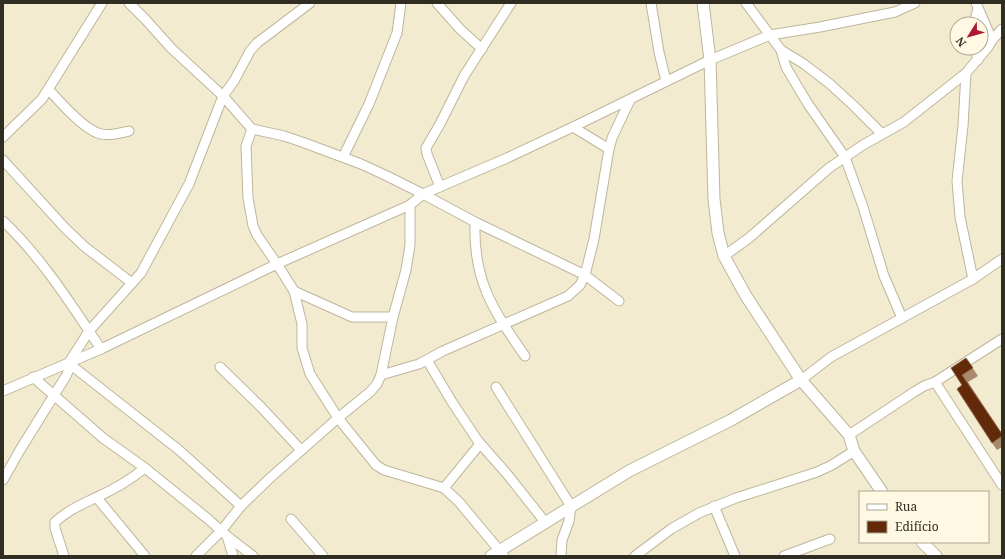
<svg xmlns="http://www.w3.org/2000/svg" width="1005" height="559" font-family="'Noto Serif',serif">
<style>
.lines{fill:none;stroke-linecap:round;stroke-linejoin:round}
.minor-casing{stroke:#beb69c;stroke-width:11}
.tertiary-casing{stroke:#beb69c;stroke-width:13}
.minor{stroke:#fff;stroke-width:9}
.tertiary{stroke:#fff;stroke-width:11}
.wall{fill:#aa8a6c}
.building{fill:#622a09;stroke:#8e6444}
</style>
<rect width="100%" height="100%" fill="#f3ebcf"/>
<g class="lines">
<g class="minor-casing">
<g id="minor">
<polyline points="129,3 146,20 171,48 223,96 252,129 284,136 302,142 361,164 387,176 423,194 475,222 585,275 619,301"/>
<polyline points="437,3 460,29 482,49"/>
<polyline points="651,3 659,52 666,81"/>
<polyline points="746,3 781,50 804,64 830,84 854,106 882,134"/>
<polyline points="974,24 978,8"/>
<polyline points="992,40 1002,29"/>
<polyline points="975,48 978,60"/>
<polyline points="781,50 786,67 796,84 808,104 845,157 863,207 884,276 902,318"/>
<polyline points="966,73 963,126 957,181 960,217 973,279"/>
<path d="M49,90c11,12 36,41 52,44 9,2 20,-1 28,-3"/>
<polyline points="573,127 609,149"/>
<polyline points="252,129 246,146 248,198 253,226 257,235 277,264 294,291 302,324 302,348 310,374 338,418 376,465 384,470 444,488 459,502 504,556"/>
<polyline points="3,137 42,99 102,3"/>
<polyline points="343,157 369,104 397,33 401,3"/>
<polyline points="3,160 65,228 85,247 132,283"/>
<polyline points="440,187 427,154 426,148 440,124 464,76 511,3"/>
<path d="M3,221c39,37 68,83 98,128"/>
<path d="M475,222c-2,59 18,88 50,134"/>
<polyline points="724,256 749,238 829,168 863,145 904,122 966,73 988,47 992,40 976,3"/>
<polyline points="294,291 352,317 393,317"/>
<polyline points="427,360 452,402 478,441 507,474 545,522"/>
<polyline points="71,365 179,450 241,506"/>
<polyline points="220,367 261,407 301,450"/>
<polyline points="381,375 419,364 443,351 568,296 580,285 585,275 594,239 609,149 612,138 630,100"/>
<polyline points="33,377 103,438 145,468 208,519 227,536 233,556"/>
<polyline points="801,380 831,357 973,279 1002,259"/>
<polyline points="935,382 1002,485"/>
<polyline points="496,387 571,506 569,521 562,540 561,556"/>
<polyline points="3,391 101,349 277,264 410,205 423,194 507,158 573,127 710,60 770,35 820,27 895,12 915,3"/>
<polyline points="849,435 914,392 924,386 935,382 1002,339"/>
<polyline points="3,480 20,450 66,376 71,365 70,361 89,331 141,273 189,184 223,96 234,81 250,51 257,43 310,3"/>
<polyline points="444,488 480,444"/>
<polyline points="97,498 145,556"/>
<polyline points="714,506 735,556"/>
<polyline points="291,519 323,556"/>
<polyline points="227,536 253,556"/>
<path d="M64,556l-9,-28v-6c13,-12 28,-18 44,-26 16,-7 32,-17 46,-28"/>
<polyline points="196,556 221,531 241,506 270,478 338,418 370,392 377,384 381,375 393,317 406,270 410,245 410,205"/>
<polyline points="635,556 671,529 699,513 736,498 817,472 832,465 854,451"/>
<polyline points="784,556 830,539"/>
</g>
</g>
<g class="tertiary-casing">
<g id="tertiary">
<polyline points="703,3 710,60 714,199 718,233 724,256 746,296 801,380 849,435 854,451 882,492"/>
<polyline points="922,542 936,556"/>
<polyline points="491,556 629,471 731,420 801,380"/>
</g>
</g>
<use href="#minor" class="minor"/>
<use href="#tertiary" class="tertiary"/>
</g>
<polygon class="wall" points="966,358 978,376 968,382 1002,434 1002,447 997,450 992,443 962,385 951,368"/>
<polygon class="building" points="966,358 973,368 962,375 1002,434 1002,436 992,443 957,389 962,385 951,368"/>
<rect width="1005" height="559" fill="none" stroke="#302d23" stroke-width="8"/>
<rect x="859" y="491" width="130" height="52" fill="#fff8e2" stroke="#aca796"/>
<rect x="867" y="504" width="20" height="6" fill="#ffffff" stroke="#aca796"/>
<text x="895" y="511" font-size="12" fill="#302d23">Rua</text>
<rect x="867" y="521" width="20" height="12" fill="#622a09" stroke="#aca796"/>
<text x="895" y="531" font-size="12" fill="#302d23">Edifício</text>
<g transform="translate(969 36) rotate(233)"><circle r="19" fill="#fff8e2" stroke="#aca796"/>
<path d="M0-3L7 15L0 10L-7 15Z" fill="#ad1832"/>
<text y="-6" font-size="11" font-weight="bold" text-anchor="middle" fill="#302d23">N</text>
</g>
</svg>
